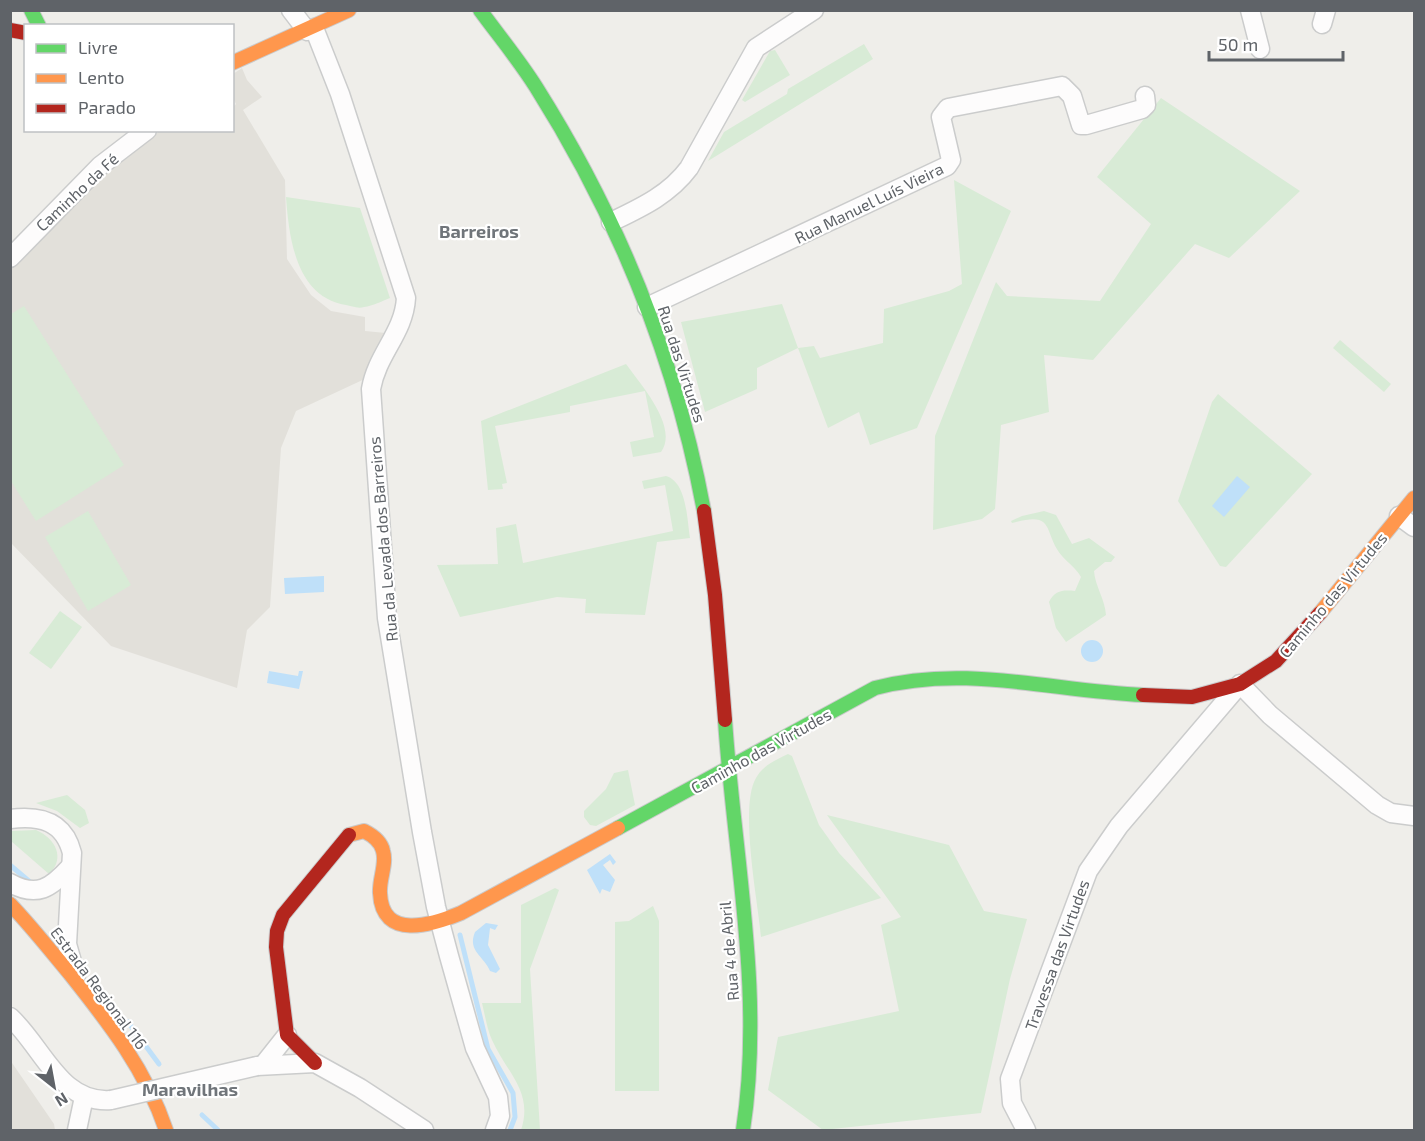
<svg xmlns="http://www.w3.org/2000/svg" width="1425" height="1141" font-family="'Exo 2',sans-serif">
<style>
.education{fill:#e2e0da}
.green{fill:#d8ebd6}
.water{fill:#bfe0f9}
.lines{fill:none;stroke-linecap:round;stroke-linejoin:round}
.stream{stroke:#bfe0f9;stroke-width:5}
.street-casing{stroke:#cbcccc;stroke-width:21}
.fast-casing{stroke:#cacacb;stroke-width:16}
.slow-casing{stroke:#cacacb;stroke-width:16}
.jam-casing{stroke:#cacacb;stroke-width:16}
.street{stroke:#fdfcfc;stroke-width:18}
.fast{stroke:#63d668;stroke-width:14}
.slow{stroke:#ff974d;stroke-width:14}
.jam{stroke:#b3261e;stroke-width:14}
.street-bridge-casing{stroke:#cbcccc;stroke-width:21;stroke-linecap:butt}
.street-bridge{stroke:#fdfcfc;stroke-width:18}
.labels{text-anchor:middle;stroke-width:4.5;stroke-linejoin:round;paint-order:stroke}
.street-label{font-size:16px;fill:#5f6368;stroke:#fff}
.neighbourhood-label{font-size:18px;font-weight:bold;fill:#70757a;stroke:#fff}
</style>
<rect width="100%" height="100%" fill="#efeeea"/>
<g class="education">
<polygon points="242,68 247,80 262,97 243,110 285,180 287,259 311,295 331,311 365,317 365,331 386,333 369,377 296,411 281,448 270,607 247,630 237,688 111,646 11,543 10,268 89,182 160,131 232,130 233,107 236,104 233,98 233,74"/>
<polygon points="10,1060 54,1124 55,1130 11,1130"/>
</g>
<g class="green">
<polygon points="864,44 873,59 708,161 724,132 787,94 788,89"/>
<polygon points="775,50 790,75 745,102 742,100 770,51"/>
<polygon points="1161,98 1300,191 1229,258 1195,244 1093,360 1044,355 1049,412 1001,425 995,509 982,519 933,530 935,436 996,282 1007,296 1100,301 1151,224 1097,177"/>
<polygon points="954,180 1011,211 917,428 870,445 859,412 828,428 798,348 757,368 757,389 705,412 681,322 782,304 798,348 814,346 820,358 883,343 884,309 949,291 962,284"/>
<path d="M286,197l74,11 30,90c-8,3 -17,8 -26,9 -6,2 -13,-1 -18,-2 -50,-8 -57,-67 -60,-108z"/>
<polygon points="24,306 124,465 36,521 11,481 11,314"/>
<polygon points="1340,340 1391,384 1384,392 1333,348"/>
<path d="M626,364c15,21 53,63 35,88l-28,5 -3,-15 24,-5 -9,-46 -75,15v6l-75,14 12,57 -5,1 1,5 -15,1 -7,-69z"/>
<polygon points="1218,394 1312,474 1226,567 1220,566 1178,501 1212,402"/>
<path d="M666,476c21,6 21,44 24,62l-33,4 -12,73 -60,-2 1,-14 -29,-2 -97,20 -23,-52 61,-1 -2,-36 20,-4 7,39 150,-32 -8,-46 -21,4 -2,-8z"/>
<polygon points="88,511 131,585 88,611 45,537"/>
<path d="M1044,511l12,4 16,29 17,-6 26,19 -4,5h-6l-11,9c1,15 11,28 12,44l-40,27 -10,-14 -7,-26c6,-12 14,-12 26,-11l6,-14c-5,-9 -13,-14 -19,-21 -20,-24 -5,-46 -50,-33l-1,-2 11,-5z"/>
<polygon points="60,611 82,627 51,669 29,653"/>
<path d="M788,754l4,2 27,69 20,28 42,45 -120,39c-3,-35 -22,-131 -5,-159 7,-13 20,-18 32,-24z"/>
<polygon points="628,770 635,805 596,826 590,825 584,817 584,811 606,789 614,773"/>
<polygon points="67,795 85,810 89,823 80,828 57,811 36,803"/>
<polygon points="827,815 949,845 984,911 1027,919 1010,979 981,1113 823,1130 768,1090 778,1037 899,1011 881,925 901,917"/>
<path d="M36,830c19,8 30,28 13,44l-38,-33v-10z"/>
<path d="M555,888l4,2 -29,79 10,161h-19c13,-38 -15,-58 -29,-90 -5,-11 -7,-25 -10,-37h39v-98z"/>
<polygon points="653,906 659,921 659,1091 615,1091 615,922 629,921"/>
</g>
<g class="water">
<polygon points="1237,476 1250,487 1224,517 1212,506"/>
<polygon points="324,576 324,592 285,594 284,578"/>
<circle cx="1092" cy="651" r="11"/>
<polygon points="269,671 298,676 299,671 303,671 299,689 267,683"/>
<polygon points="610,854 616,862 613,865 610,860 603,865 615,880 610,892 602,889 600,894 587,870"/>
<path d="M486,923l12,2 -3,5 -5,-2 -2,17 12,24 -4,4 -6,-2c-6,-15 -23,-20 -15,-39z"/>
</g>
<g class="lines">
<g class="stream">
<polyline points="10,865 30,882"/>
<polyline points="460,935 488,1049 513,1093 515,1117 510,1130"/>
<polyline points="128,1022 159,1064"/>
<polyline points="202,1115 218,1130"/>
</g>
<g class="street-casing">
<g id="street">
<polyline points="291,10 307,31"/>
<polyline points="1250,10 1260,49"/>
<polyline points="1322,24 1326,10"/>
<path d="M314,28l26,66 66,204c-2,35 -29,56 -35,91l16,229 35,214 14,75 13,49 26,92 23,49 2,19 -5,14"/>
<path d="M611,222c29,-14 58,-27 78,-54l67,-120 58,-38"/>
<polyline points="10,258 100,166 147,130"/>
<polyline points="647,307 947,166 951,160 941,117 948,108 1062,86 1072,96 1081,125 1086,125 1142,109 1146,105 1145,96"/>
<polyline points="1399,516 1414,527"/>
<path d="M10,819c30,-4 54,2 62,34l-5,91 9,32"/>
<path d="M10,883c27,15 41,5 60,-16"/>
<path d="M10,1017c33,30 50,87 101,83"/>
<polyline points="264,1064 287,1035"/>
<polyline points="257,1066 315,1063 360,1088 424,1130"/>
<polyline points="77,1130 84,1097"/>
<polyline points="1026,1130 1012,1103 1010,1079 1088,871 1119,826 1240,684 1270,715 1377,805 1391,813 1414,816"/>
</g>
</g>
<g class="fast-casing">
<g id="fast">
<polyline points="31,10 39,26"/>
<path d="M480,10c19,26 39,50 56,77 82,130 140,273 168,424"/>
<path d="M725,720c9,137 39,273 18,410"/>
<path d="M618,828l257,-140c90,-24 177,3 268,7"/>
</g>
</g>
<g class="slow-casing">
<g id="slow">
<polyline points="232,63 349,10"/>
<polyline points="1320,613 1414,498"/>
<path d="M349,835l15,-4c8,4 17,10 19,20 4,13 -4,28 -3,42 2,48 52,32 81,20l157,-85"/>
<path d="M10,904c21,22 40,46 60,70 39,49 76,96 96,156"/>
</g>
</g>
<g class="jam-casing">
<g id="jam">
<polyline points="10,30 26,33"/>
<polyline points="704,511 715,595 725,720"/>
<polyline points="1143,695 1192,697 1240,684 1276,661 1320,613"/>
<polyline points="315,1063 287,1035 276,947 277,931 283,915 349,835"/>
</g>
</g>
<use href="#street" class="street"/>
<use href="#fast" class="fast"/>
<use href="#slow" class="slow"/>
<use href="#jam" class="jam"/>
<g class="street-bridge-casing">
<polyline id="street-bridge" points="111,1100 257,1066"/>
</g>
<use href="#street-bridge" class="street-bridge"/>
</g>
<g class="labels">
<g class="street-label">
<text transform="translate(77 192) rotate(-43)" y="6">Caminho da Fé</text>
<text transform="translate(869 203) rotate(-26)" y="6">Rua Manuel Luís Vieira</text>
<text transform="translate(682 364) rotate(72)" y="6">Rua das Virtudes</text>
<text transform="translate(383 539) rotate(-95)" y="6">Rua da Levada dos Barreiros</text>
<text transform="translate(1333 595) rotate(-50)" y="6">Caminho das Virtudes</text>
<text transform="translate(761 751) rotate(-29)" y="6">Caminho das Virtudes</text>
<text transform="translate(729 951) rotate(-95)" y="6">Rua 4 de Abril</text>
<text transform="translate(1057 955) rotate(-70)" y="6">Travessa das Virtudes</text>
<text transform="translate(99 988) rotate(53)" y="6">Estrada Regional 116</text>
</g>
<g class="neighbourhood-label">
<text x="479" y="238">Barreiros</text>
<text x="190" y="1096">Maravilhas</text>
</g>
</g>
<rect width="1425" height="1141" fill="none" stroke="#5f6368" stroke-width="24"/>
<rect x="24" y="24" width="210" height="108" fill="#ffffff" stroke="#bfc1c3" stroke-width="1.5"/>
<rect x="36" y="44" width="30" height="9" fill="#63d668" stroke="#bfc1c3" stroke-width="1.5"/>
<text x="78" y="54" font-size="18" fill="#5f6368">Livre</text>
<rect x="36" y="74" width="30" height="9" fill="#ff974d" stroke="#bfc1c3" stroke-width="1.5"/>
<text x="78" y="84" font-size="18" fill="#5f6368">Lento</text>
<rect x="36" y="104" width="30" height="9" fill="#b3261e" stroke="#bfc1c3" stroke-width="1.5"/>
<text x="78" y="114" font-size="18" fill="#5f6368">Parado</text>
<g transform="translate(54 1087) rotate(149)" stroke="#ffffff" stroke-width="4.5" paint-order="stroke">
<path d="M0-4.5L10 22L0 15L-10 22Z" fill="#5f6368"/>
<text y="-9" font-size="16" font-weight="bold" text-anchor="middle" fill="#5f6368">N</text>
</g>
<path d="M1209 51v9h134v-9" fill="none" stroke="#5f6368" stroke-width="3"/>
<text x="1218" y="51" font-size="18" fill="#5f6368" stroke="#ffffff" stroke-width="4.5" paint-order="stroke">50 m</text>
</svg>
